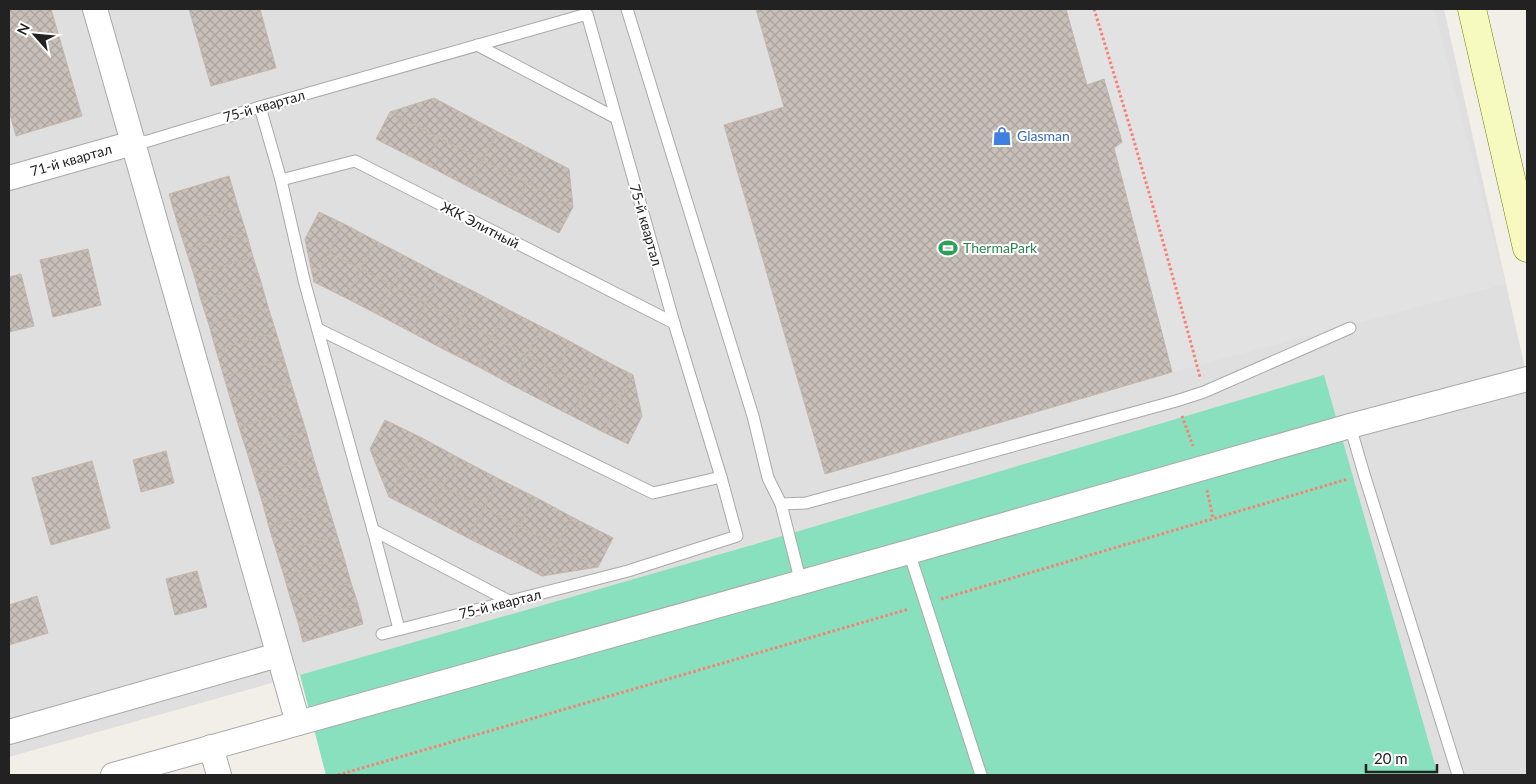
<svg xmlns="http://www.w3.org/2000/svg" width="1536" height="784" font-family="Lato,sans-serif">
<style>
.residential{fill:#e0dfdf}
.pitch{fill:#88e0be}
.parking{fill:#e2e2e2}
.building{fill:url(#building-cross-hatch);stroke:#c4b6ab}
.lines{fill:none;stroke-linecap:round;stroke-linejoin:round}
.lane-casing{stroke:#a9a9a9;stroke-width:13}
.street-casing{stroke:#a9a9a9;stroke-width:26}
.secondary-casing{stroke:#707d05;stroke-width:29}
.path{stroke:#fa8072;stroke-width:3;stroke-dasharray:2.5 2.5;stroke-linecap:butt}
.lane{stroke:#fff;stroke-width:11}
.street{stroke:#fff;stroke-width:24}
.secondary{stroke:#f7fabf;stroke-width:28}
.labels{text-anchor:middle;stroke-width:4;stroke-linejoin:round;paint-order:stroke}
.street-label{font-size:14px;fill:#222;stroke:#fff}
.shop-label{font-size:14px;fill:#366cbe;stroke:#fff;text-anchor:start}
.leisure-label{font-size:14px;fill:#27864d;stroke:#fff;text-anchor:start}
</style>
<defs>
<pattern id="building-cross-hatch" width="8" height="8" patternUnits="userSpaceOnUse" patternTransform="scale(1.25)"><rect width="8" height="8" fill="#c7bfb8"/><path d="M0 0l8 8M0 8l8-8" fill="none" stroke="#aba49e"/></pattern>
</defs>
<rect width="100%" height="100%" fill="#f2efe9"/>
<polygon class="residential" points="9,9 1444,9 1527,377 1527,775 326,775 300,675 9,757"/>
<polygon class="pitch" points="1324,375 1438,775 326,775 300,675 752,545"/>
<polygon class="parking" points="1065,9 1434,9 1505,284 1172,372 1114,148 1122,142 1105,80 1087,85"/>
<g class="building">
<polygon points="9,9 51,9 82,116 16,136 9,111"/>
<polygon points="189,9 260,9 276,68 211,86"/>
<polygon points="756,9 1066,9 1087,85 1104,79 1122,142 1114,148 1172,372 825,474 724,125 784,107"/>
<polygon points="434,98 498,132 483,160 390,112"/>
<polygon points="390,112 439,138 425,164 376,139"/>
<polygon points="498,132 569,169 573,207 483,160"/>
<polygon points="439,138 483,160 469,187 425,164"/>
<polygon points="483,160 527,183 514,210 469,187"/>
<polygon points="229,176 238,207 178,225 169,194"/>
<polygon points="527,183 573,207 559,233 514,210"/>
<polygon points="238,207 246,232 186,250 178,225"/>
<polygon points="319,212 344,224 314,282 305,239"/>
<polygon points="344,224 376,241 361,269 329,253"/>
<polygon points="246,232 253,257 194,275 186,250"/>
<polygon points="376,241 407,257 392,285 361,269"/>
<polygon points="88,249 101,305 53,317 40,260"/>
<polygon points="329,253 361,269 346,298 314,282"/>
<polygon points="253,257 261,282 201,300 194,275"/>
<polygon points="407,257 441,275 426,303 392,285"/>
<polygon points="361,269 392,285 377,314 346,298"/>
<polygon points="21,274 34,326 9,332 9,277"/>
<polygon points="441,275 475,292 460,321 426,303"/>
<polygon points="261,282 268,307 209,325 201,300"/>
<polygon points="392,285 426,303 411,332 377,314"/>
<polygon points="475,292 507,309 492,337 460,321"/>
<polygon points="426,303 460,321 445,350 411,332"/>
<polygon points="268,307 276,332 216,350 209,325"/>
<polygon points="507,309 542,327 527,356 492,337"/>
<polygon points="460,321 492,337 477,366 445,350"/>
<polygon points="542,327 571,342 556,371 527,356"/>
<polygon points="276,332 284,359 224,377 216,350"/>
<polygon points="492,337 527,356 512,385 477,366"/>
<polygon points="571,342 602,359 587,387 556,371"/>
<polygon points="527,356 556,371 541,400 512,385"/>
<polygon points="284,359 291,383 231,401 224,377"/>
<polygon points="602,359 633,375 618,403 587,387"/>
<polygon points="556,371 587,387 572,416 541,400"/>
<polygon points="633,375 642,416 628,444 603,432"/>
<polygon points="291,383 299,409 239,427 231,401"/>
<polygon points="587,387 618,403 603,432 572,416"/>
<polygon points="299,409 306,431 246,449 239,427"/>
<polygon points="385,420 420,437 405,467 370,449"/>
<polygon points="306,431 313,457 254,475 246,449"/>
<polygon points="420,437 459,458 443,487 405,467"/>
<polygon points="370,449 405,467 389,497"/>
<polygon points="166,451 174,483 141,492 133,460"/>
<polygon points="313,457 321,483 262,501 254,475"/>
<polygon points="459,458 499,479 484,508 443,487"/>
<polygon points="92,461 110,528 51,545 32,478"/>
<polygon points="405,467 443,487 428,517 389,497"/>
<polygon points="499,479 535,497 519,526 484,508"/>
<polygon points="321,483 329,509 269,527 262,501"/>
<polygon points="443,487 484,508 468,538 428,517"/>
<polygon points="535,497 572,517 557,546 519,526"/>
<polygon points="484,508 519,526 504,556 468,538"/>
<polygon points="329,509 337,535 277,553 269,527"/>
<polygon points="572,517 613,538 598,567 557,546"/>
<polygon points="519,526 557,546 542,576 504,556"/>
<polygon points="337,535 344,558 284,576 277,553"/>
<polygon points="557,546 598,567 542,576"/>
<polygon points="344,558 351,583 291,600 284,576"/>
<polygon points="197,571 207,607 175,615 166,579"/>
<polygon points="351,583 358,604 298,622 291,600"/>
<polygon points="37,596 48,633 9,645 9,605"/>
<polygon points="358,604 363,624 303,642 298,622"/>
</g>
<g class="lines">
<g class="lane-casing">
<g id="lane">
<polyline points="627,9 753,416 768,478 781,504 806,503 1176,401 1204,392 1350,328"/>
<polyline points="477,45 616,118"/>
<polyline points="260,107 281,180 305,284 373,530 399,629"/>
<polyline points="133,143 148,141 260,107 587,14 674,323 721,477 737,536 628,571 382,634"/>
<polyline points="281,180 355,161 674,323"/>
<polyline points="318,329 653,493 721,477"/>
<polyline points="1350,426 1364,474 1458,775"/>
<polyline points="781,504 801,583"/>
<polyline points="373,530 511,602"/>
<polyline points="909,552 981,775"/>
</g>
</g>
<g class="street-casing">
<g id="street">
<polyline points="95,9 298,723"/>
<polyline points="9,178 133,143"/>
<polyline points="9,732 278,655"/>
<polyline points="211,747 219,775"/>
<polyline points="113,775 909,552 1350,426 1527,379"/>
</g>
</g>
<g class="secondary-casing">
<polyline id="secondary" points="1472,9 1527,248"/>
</g>
<g class="path">
<path d="M1094,9c38,122 73,244 106,368"/>
<polyline points="1182,416 1193,446"/>
<polyline points="1207,490 1213,518"/>
<polyline points="941,599 1348,479"/>
<polyline points="338,775 909,609"/>
</g>
<use href="#lane" class="lane"/>
<use href="#street" class="street"/>
<use href="#secondary" class="secondary"/>
</g>
<defs>
<g id="shop-bare" transform="scale(1.5)"><path d="M-5-2.5h2.3a2.7 3.5 0 0 1 5.4 0H5L5.5 6h-11ZM-1.5-2.5h3a1.5 2.3 0 0 0-3 0Z" fill="#3f7fe0" stroke="#fff" stroke-width="2.5" paint-order="stroke"/></g>
<g id="stadium-bare" transform="scale(1.5)"><path d="M0-5a6.5 5 0 1 0 0 10a6.5 5 0 1 0 0-10ZM-3.5-1.8h7v3.6h-7Z" fill="#2e9e5b" stroke="#fff" stroke-width="2.5" paint-order="stroke"/></g>
</defs>
<g fill-rule="evenodd">
<use href="#shop-bare" x="1002" y="136"/>
<use href="#stadium-bare" x="948" y="248"/>
</g>
<g class="labels">
<g class="street-label">
<text transform="translate(264 106) rotate(-16)" y="5">75-й квартал</text>
<text transform="translate(71 160) rotate(-16)" y="5">71-й квартал</text>
<text transform="translate(480 225) rotate(27)" y="5">ЖК Элитный</text>
<text transform="translate(646 225) rotate(74)" y="5">75-й квартал</text>
<text transform="translate(500 604) rotate(-14)" y="5">75-й квартал</text>
</g>
<g class="shop-label">
<text x="1017" y="141">Glasman</text>
</g>
<g class="leisure-label">
<text x="963" y="253">ThermaPark</text>
</g>
</g>
<rect width="1536" height="784" fill="none" stroke="#222222" stroke-width="20"/>
<g transform="translate(35 35) rotate(297)" stroke="#ffffff" stroke-width="4" paint-order="stroke">
<path d="M0-4L9 19L0 12L-9 19Z" fill="#222222"/>
<text y="-8" font-size="14" font-weight="bold" text-anchor="middle" fill="#222222">N</text>
</g>
<path d="M1366 764v8h71v-8" fill="none" stroke="#222222" stroke-width="2.5"/>
<text x="1374" y="764" font-size="15" fill="#222222" stroke="#ffffff" stroke-width="4" paint-order="stroke">20 m</text>
</svg>
